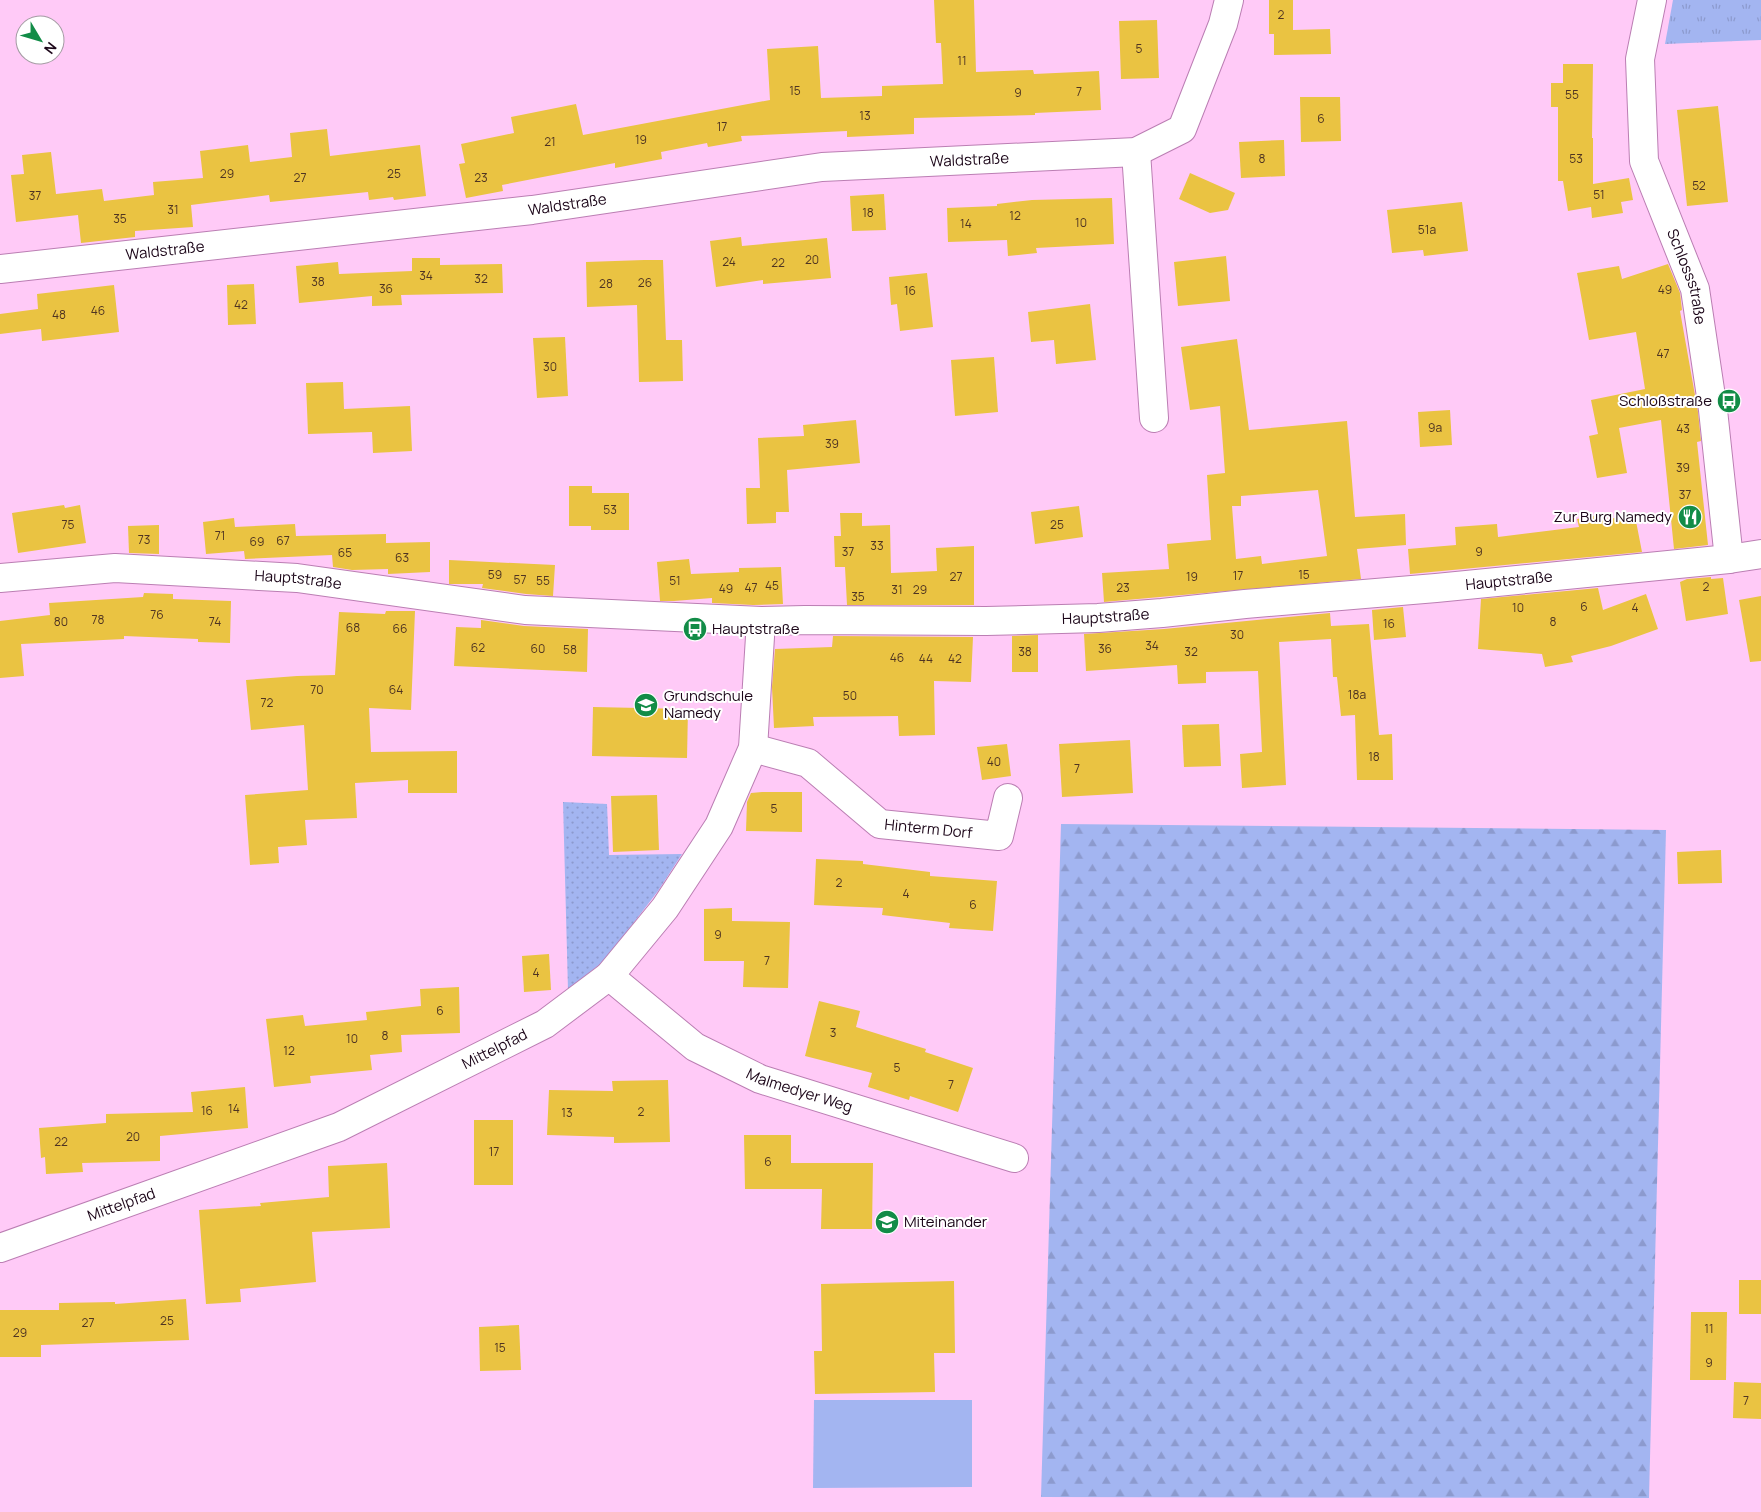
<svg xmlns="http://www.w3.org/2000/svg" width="1761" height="1512" font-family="Manrope,sans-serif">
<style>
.grass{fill:url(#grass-tufts)}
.forest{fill:url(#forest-firs)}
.park{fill:url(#park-dots)}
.pitch{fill:#a3b5f1}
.building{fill:#eac342;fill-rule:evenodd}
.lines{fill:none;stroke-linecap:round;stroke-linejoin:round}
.minor-casing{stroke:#bb7eb3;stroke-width:30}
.minor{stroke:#fff;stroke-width:28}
.labels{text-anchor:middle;stroke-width:4;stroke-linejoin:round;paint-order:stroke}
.number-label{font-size:12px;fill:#4f3422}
.street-label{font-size:15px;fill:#1b0518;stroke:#fff}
.poi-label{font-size:15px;fill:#1b0518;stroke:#fff;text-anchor:start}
</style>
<defs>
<pattern id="grass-tufts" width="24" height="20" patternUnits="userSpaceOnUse" patternTransform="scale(1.25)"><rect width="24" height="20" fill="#a3b5f1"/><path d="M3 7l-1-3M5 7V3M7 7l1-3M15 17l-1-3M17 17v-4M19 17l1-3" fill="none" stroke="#8c9ace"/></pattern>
<pattern id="forest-firs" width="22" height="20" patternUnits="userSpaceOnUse" patternTransform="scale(1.25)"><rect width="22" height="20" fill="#a3b5f1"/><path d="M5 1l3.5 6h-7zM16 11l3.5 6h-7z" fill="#8c9ace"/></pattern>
<pattern id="park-dots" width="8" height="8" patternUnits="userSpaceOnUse" patternTransform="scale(1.25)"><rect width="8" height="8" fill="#a3b5f1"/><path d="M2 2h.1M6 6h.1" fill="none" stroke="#8c9ace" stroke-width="1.8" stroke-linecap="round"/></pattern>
</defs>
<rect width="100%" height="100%" fill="#ffcaf7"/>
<polygon class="grass" points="1673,0 1761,0 1761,40 1665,44"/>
<polygon class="forest" points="1061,824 1666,830 1649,1498 1041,1497"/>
<polygon class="park" points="563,802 607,804 609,855 682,854 658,891 605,960 568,990"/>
<polygon class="pitch" points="814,1400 972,1400 972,1487 813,1488"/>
<g class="building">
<polygon points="934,0 974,0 976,72 1033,70 1034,74 1099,71 1101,110 1035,113 1035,115 914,118 914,134 847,137 847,131 741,136 742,141 708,147 707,143 661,152 662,159 615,168 615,163 502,185 503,191 466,198 459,164 465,163 461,144 514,133 511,117 576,104 583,135 770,100 767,49 818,46 821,98 882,96 882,86 943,84 941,43 936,43"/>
<polygon points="1269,0 1293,0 1293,30 1330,29 1331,54 1274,55 1274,34 1269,34"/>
<polygon points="1157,20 1159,78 1121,79 1119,21"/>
<polygon points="1563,64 1593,64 1592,138 1593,138 1593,184 1629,178 1633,200 1621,202 1623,213 1592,218 1591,207 1568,211 1563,181 1558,181 1558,107 1551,107 1551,83 1563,83"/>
<polygon points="1300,97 1340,97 1341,141 1301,142"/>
<polygon points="1718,106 1728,202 1687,206 1677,110"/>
<polygon points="327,129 330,156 420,145 426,196 394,200 393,197 369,200 368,192 270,202 269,195 191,205 193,227 135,231 135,237 81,243 78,215 16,222 11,175 24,174 22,155 51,152 56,194 102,189 104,201 154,195 153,182 203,178 200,151 248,145 250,162 292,157 290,133"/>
<polygon points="1284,140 1285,176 1241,178 1239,142"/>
<polygon points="1190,173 1235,193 1228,210 1210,213 1179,199"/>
<polygon points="884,194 886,230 852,231 850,196"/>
<polygon points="1112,198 1114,244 1036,248 1037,253 1008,256 1007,240 948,242 947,208 997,206 997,204 1032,200"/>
<polygon points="1462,202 1468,251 1424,256 1423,250 1392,253 1387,210"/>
<polygon points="741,237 742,246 827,238 831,278 763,284 763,280 716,287 710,241"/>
<polygon points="1226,256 1230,301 1178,306 1174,262"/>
<polygon points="412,258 440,258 440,265 502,264 503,293 401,295 402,305 372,306 372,296 299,303 296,266 338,262 339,274 412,271"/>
<polygon points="644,260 663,260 666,340 682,340 683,381 639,382 637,305 587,307 586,262"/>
<polygon points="1668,264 1680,293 1682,310 1680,311 1698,412 1701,441 1697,442 1708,545 1674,549 1661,420 1619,428 1627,473 1597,478 1589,436 1598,434 1591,400 1645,389 1636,332 1589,340 1577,273 1619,266 1622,279"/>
<polygon points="927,273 933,327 900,331 897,304 891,305 889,277"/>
<polygon points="254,284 256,324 228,325 227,285"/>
<polygon points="114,285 119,332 42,341 41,329 0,334 0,314 38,309 37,294"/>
<polygon points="1090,304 1096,360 1056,364 1054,340 1031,342 1028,312"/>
<polygon points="565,337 568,396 537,398 533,338"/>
<path d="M1237,339l12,91 98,-9 8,96 50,-3 1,31 -49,4 4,30 -257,23 -2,-29 67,-4 -2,-25 44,-4 -4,-65 18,-2 -5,-67 -30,4 -9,-63zM1318,490l9,66 -65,8 -1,-8 -25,3 -4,-53h9v-10z"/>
<polygon points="994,357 998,412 955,416 951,360"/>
<polygon points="343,382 344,409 410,406 412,451 373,453 372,432 308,434 306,383"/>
<polygon points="1450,410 1452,445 1420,447 1418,412"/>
<polygon points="856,420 860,463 787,470 789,512 776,512 776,523 747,524 746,488 760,488 758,438 804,436 803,425"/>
<polygon points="569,486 592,486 592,493 629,493 629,530 591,530 591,526 569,526"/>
<polygon points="64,505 65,508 80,505 86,543 18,553 12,513"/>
<polygon points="1079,506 1083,537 1035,544 1031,512"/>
<polygon points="840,513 862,513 862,526 890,525 891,573 937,571 936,548 974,546 974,605 847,605 845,567 835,567 834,536 841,536"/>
<polygon points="1604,514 1605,519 1635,516 1642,552 1410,574 1408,549 1456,545 1455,527 1497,524 1498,537 1579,527 1577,519"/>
<polygon points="234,518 235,527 295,524 296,536 386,534 386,543 430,542 430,572 388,574 388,569 352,570 333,567 332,555 245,559 244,551 206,554 203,522"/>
<polygon points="159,525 159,554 129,553 128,526"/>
<polygon points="689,559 691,574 739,572 739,568 781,567 783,604 753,605 712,603 712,598 674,601 660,601 657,562"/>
<polygon points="449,560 555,565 553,596 526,594 482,588 483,584 449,584"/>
<polygon points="1711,577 1711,579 1723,578 1728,614 1686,621 1680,582 1687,579"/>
<polygon points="1598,588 1603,610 1646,594 1658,629 1611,646 1571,656 1573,662 1545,667 1542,654 1478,649 1481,599"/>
<polygon points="144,593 173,594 173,599 231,601 230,643 198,642 198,639 124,636 124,639 21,644 24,676 0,678 0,621 50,615 49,603 143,597"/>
<polygon points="1761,596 1761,661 1750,662 1739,600"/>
<polygon points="1403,607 1406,637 1374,640 1372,610"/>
<polygon points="386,611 415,611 411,710 369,708 371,752 457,751 457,793 408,793 408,780 355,783 357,818 305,820 307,845 278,847 279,863 250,865 245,795 308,790 304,725 251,730 246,680 297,676 335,675 339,612 385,614"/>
<polygon points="1330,613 1331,626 1369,624 1379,735 1392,734 1393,780 1357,780 1355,715 1341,716 1337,677 1333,677 1331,639 1279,642 1286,785 1242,788 1240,754 1262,752 1258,671 1206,672 1206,683 1178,684 1177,665 1086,671 1084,634 1164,629"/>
<polygon points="481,620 524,626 588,629 587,672 454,666 456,627 481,628"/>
<polygon points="1038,635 1038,672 1012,672 1012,636"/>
<polygon points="833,636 973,637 971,682 934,681 935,735 899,736 898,716 813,717 814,726 774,728 772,687 775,649 832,647"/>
<polygon points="593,707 688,709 687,758 592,756"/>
<polygon points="1219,724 1221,766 1184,767 1182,725"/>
<polygon points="1130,740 1133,793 1062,797 1059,744"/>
<polygon points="1007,744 1011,776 982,780 977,747"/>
<polygon points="762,792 802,792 802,832 746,831 747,802 751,793"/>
<polygon points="657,795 659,850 613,852 611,796"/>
<polygon points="1721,850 1722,883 1678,884 1677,852"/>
<polygon points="816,859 863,861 863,864 930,872 930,876 997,881 993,931 949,928 950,923 882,915 883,908 814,905"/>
<polygon points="732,908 732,921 790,922 788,988 743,987 744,961 704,961 704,909"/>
<polygon points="549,954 551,990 524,992 522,956"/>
<polygon points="459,987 460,1033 401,1035 402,1052 370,1055 372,1070 310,1076 311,1083 274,1087 266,1019 303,1015 305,1026 367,1020 366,1012 421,1006 420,989"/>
<polygon points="819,1001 860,1011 856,1027 926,1049 925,1052 973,1068 958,1112 910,1096 909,1100 868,1087 872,1073 805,1056"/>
<polygon points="668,1080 670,1142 614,1143 614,1137 547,1135 549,1090 613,1091 612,1081"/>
<polygon points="245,1087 248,1128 160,1136 160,1161 82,1163 83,1172 46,1174 45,1157 41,1158 39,1128 106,1123 106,1114 193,1112 191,1092"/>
<rect x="474" y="1120" width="39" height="65"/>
<polygon points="744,1135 791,1135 791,1163 873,1163 872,1229 821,1229 822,1189 745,1189"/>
<polygon points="387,1163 390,1228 312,1232 316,1282 240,1289 241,1302 206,1304 199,1210 261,1206 260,1203 329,1197 328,1166"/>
<rect x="1739" y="1280" width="22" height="34"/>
<polygon points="954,1281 955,1353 934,1353 935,1392 815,1394 814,1351 822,1351 821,1284"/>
<polygon points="186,1299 189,1340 41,1345 41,1357 0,1357 0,1310 59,1310 59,1303 115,1302 115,1304"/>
<polygon points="1691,1312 1727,1312 1726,1380 1690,1380"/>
<polygon points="519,1325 521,1370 480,1371 479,1327"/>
<polygon points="1734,1382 1761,1383 1761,1419 1733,1418"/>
</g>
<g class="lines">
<g class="minor-casing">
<g id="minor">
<path id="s1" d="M1652,0l-12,59 4,102 51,128 18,121 16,149"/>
<polyline points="1136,152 1154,418"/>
<path id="s2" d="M0,269l532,-59 290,-43 314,-15 46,-23 41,-105 6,-24"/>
<path id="s3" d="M0,578l115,-10 182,10 228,32 236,11 44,-1 181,1 112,-3 64,-5 83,-9 191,-16 293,-29 32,-5"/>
<path id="s4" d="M753,748l55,15 72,61 119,12 9,-38"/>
<path id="s5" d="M609,976l86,71 65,32 254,79"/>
<path id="s6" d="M0,1248l339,-121 206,-103 64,-48 56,-68 54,-82 34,-78 8,-127"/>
</g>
</g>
<use href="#minor" class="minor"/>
</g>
<defs>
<g id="bus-disc" transform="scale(1.25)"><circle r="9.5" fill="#128c47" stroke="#fff"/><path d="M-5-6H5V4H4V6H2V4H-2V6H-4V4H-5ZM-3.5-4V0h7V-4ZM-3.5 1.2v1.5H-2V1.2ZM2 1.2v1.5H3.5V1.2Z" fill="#fff"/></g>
<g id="restaurant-disc" transform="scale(1.25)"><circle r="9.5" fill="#128c47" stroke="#fff"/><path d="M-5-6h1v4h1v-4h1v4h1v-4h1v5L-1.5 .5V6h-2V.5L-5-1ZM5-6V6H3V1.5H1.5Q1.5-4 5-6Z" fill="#fff"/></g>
<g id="school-disc" transform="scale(1.25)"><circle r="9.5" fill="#128c47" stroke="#fff"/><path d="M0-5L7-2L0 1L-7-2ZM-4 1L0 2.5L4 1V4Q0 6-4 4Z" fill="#fff"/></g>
</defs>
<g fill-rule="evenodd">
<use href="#bus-disc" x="1729" y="401"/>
<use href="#restaurant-disc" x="1690" y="517"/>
<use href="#bus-disc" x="695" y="629"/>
<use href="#school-disc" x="646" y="705"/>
<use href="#school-disc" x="887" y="1222"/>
</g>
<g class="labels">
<g class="number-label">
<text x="1281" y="19">2</text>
<text x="1139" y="53">5</text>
<text x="962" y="65">11</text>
<text x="795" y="95">15</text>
<text x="1079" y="96">7</text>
<text x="1018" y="97">9</text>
<text x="1572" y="99">55</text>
<text x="865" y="120">13</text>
<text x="1321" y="123">6</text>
<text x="722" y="131">17</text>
<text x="641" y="144">19</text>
<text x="550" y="146">21</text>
<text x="1262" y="163">8</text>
<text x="1576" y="163">53</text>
<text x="227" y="178">29</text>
<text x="394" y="178">25</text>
<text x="300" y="182">27</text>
<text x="481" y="182">23</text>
<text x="1699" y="190">52</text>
<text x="1599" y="199">51</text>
<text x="35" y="200">37</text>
<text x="173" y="214">31</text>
<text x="868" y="217">18</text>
<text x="1015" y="220">12</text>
<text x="120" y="223">35</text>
<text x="1081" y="227">10</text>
<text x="966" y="228">14</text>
<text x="1427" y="234">51a</text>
<text x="812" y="264">20</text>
<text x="729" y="266">24</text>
<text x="778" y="267">22</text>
<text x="426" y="280">34</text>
<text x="481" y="283">32</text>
<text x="318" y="286">38</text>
<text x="645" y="287">26</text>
<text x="606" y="288">28</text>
<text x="386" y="293">36</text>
<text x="1665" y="294">49</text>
<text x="910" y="295">16</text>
<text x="241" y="309">42</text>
<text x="98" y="315">46</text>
<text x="59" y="319">48</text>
<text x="1663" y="358">47</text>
<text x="550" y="371">30</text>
<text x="1435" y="432">9a</text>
<text x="1683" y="433">43</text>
<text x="832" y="448">39</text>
<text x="1683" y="472">39</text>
<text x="1685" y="499">37</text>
<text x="610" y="514">53</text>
<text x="68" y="529">75</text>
<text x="1057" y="529">25</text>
<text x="220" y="540">71</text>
<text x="144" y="544">73</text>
<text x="283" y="545">67</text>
<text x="257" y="546">69</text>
<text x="877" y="550">33</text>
<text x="848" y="556">37</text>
<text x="1479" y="556">9</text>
<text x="345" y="557">65</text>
<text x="402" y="562">63</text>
<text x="495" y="579">59</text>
<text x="1304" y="579">15</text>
<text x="1238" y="580">17</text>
<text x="956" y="581">27</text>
<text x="1192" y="581">19</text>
<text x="520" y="584">57</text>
<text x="543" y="585">55</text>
<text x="675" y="585">51</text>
<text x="772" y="590">45</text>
<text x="1706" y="591">2</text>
<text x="751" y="592">47</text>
<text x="1123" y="592">23</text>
<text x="726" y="593">49</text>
<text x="897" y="594">31</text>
<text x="920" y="594">29</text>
<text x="858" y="601">35</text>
<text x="1584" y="611">6</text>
<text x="1518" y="612">10</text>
<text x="1635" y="612">4</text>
<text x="157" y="619">76</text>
<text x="98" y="624">78</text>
<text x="61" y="626">80</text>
<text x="215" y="626">74</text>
<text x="1553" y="626">8</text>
<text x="1389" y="628">16</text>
<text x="353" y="632">68</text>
<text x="400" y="633">66</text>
<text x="1237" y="639">30</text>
<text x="1152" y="650">34</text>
<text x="478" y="652">62</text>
<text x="538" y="653">60</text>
<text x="1105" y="653">36</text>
<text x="570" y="654">58</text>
<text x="1025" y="656">38</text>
<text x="1191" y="656">32</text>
<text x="897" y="662">46</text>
<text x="926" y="663">44</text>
<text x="955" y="663">42</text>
<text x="317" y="694">70</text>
<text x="396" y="694">64</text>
<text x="1357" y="699">18a</text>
<text x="850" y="700">50</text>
<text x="267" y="707">72</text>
<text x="1374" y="761">18</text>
<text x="994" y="766">40</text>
<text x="1077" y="773">7</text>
<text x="774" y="813">5</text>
<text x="839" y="887">2</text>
<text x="906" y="898">4</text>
<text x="973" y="909">6</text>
<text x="718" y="939">9</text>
<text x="767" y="965">7</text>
<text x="536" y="977">4</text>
<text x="440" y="1015">6</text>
<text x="833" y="1037">3</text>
<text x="385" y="1040">8</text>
<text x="352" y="1043">10</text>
<text x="289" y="1055">12</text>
<text x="897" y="1072">5</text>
<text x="951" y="1089">7</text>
<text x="234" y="1113">14</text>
<text x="207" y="1115">16</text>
<text x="641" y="1116">2</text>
<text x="567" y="1117">13</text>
<text x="133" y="1141">20</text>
<text x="61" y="1146">22</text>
<text x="494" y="1156">17</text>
<text x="768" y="1166">6</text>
<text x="167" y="1325">25</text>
<text x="88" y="1327">27</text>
<text x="1709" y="1333">11</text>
<text x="20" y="1337">29</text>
<text x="500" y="1352">15</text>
<text x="1709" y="1367">9</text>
<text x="1746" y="1405">7</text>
</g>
<g class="street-label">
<text dy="5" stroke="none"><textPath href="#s2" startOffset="976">Waldstraße</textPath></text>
<text dy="5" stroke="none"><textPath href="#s2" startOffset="571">Waldstraße</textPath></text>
<text dy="5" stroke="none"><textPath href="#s2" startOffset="166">Waldstraße</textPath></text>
<text dy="5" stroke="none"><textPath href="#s1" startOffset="286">Schlossstraße</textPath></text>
<text dy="5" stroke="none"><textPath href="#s3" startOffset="299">Hauptstraße</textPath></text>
<text dy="5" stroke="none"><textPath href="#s3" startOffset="1514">Hauptstraße</textPath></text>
<text dy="5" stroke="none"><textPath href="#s3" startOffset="1109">Hauptstraße</textPath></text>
<text dy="5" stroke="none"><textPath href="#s4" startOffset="200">Hinterm Dorf</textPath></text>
<text dy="5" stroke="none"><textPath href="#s6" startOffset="534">Mittelpfad</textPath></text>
<text dy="5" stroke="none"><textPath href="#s5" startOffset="225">Malmedyer Weg</textPath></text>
<text dy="5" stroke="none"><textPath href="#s6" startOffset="129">Mittelpfad</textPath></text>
</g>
<g class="poi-label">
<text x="1712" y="406" text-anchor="end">Schloßstraße</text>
<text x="1672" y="522" text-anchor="end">Zur Burg Namedy</text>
<text x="712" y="634">Hauptstraße</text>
<text x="664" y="701">Grundschule<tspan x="664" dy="17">Namedy</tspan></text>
<text x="904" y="1227">Miteinander</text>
</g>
</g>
<g transform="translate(40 40) rotate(128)"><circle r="24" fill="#ffffff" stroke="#a49ba3"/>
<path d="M0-4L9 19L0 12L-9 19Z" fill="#128c47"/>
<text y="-8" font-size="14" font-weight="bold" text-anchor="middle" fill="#1b0518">N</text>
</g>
</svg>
